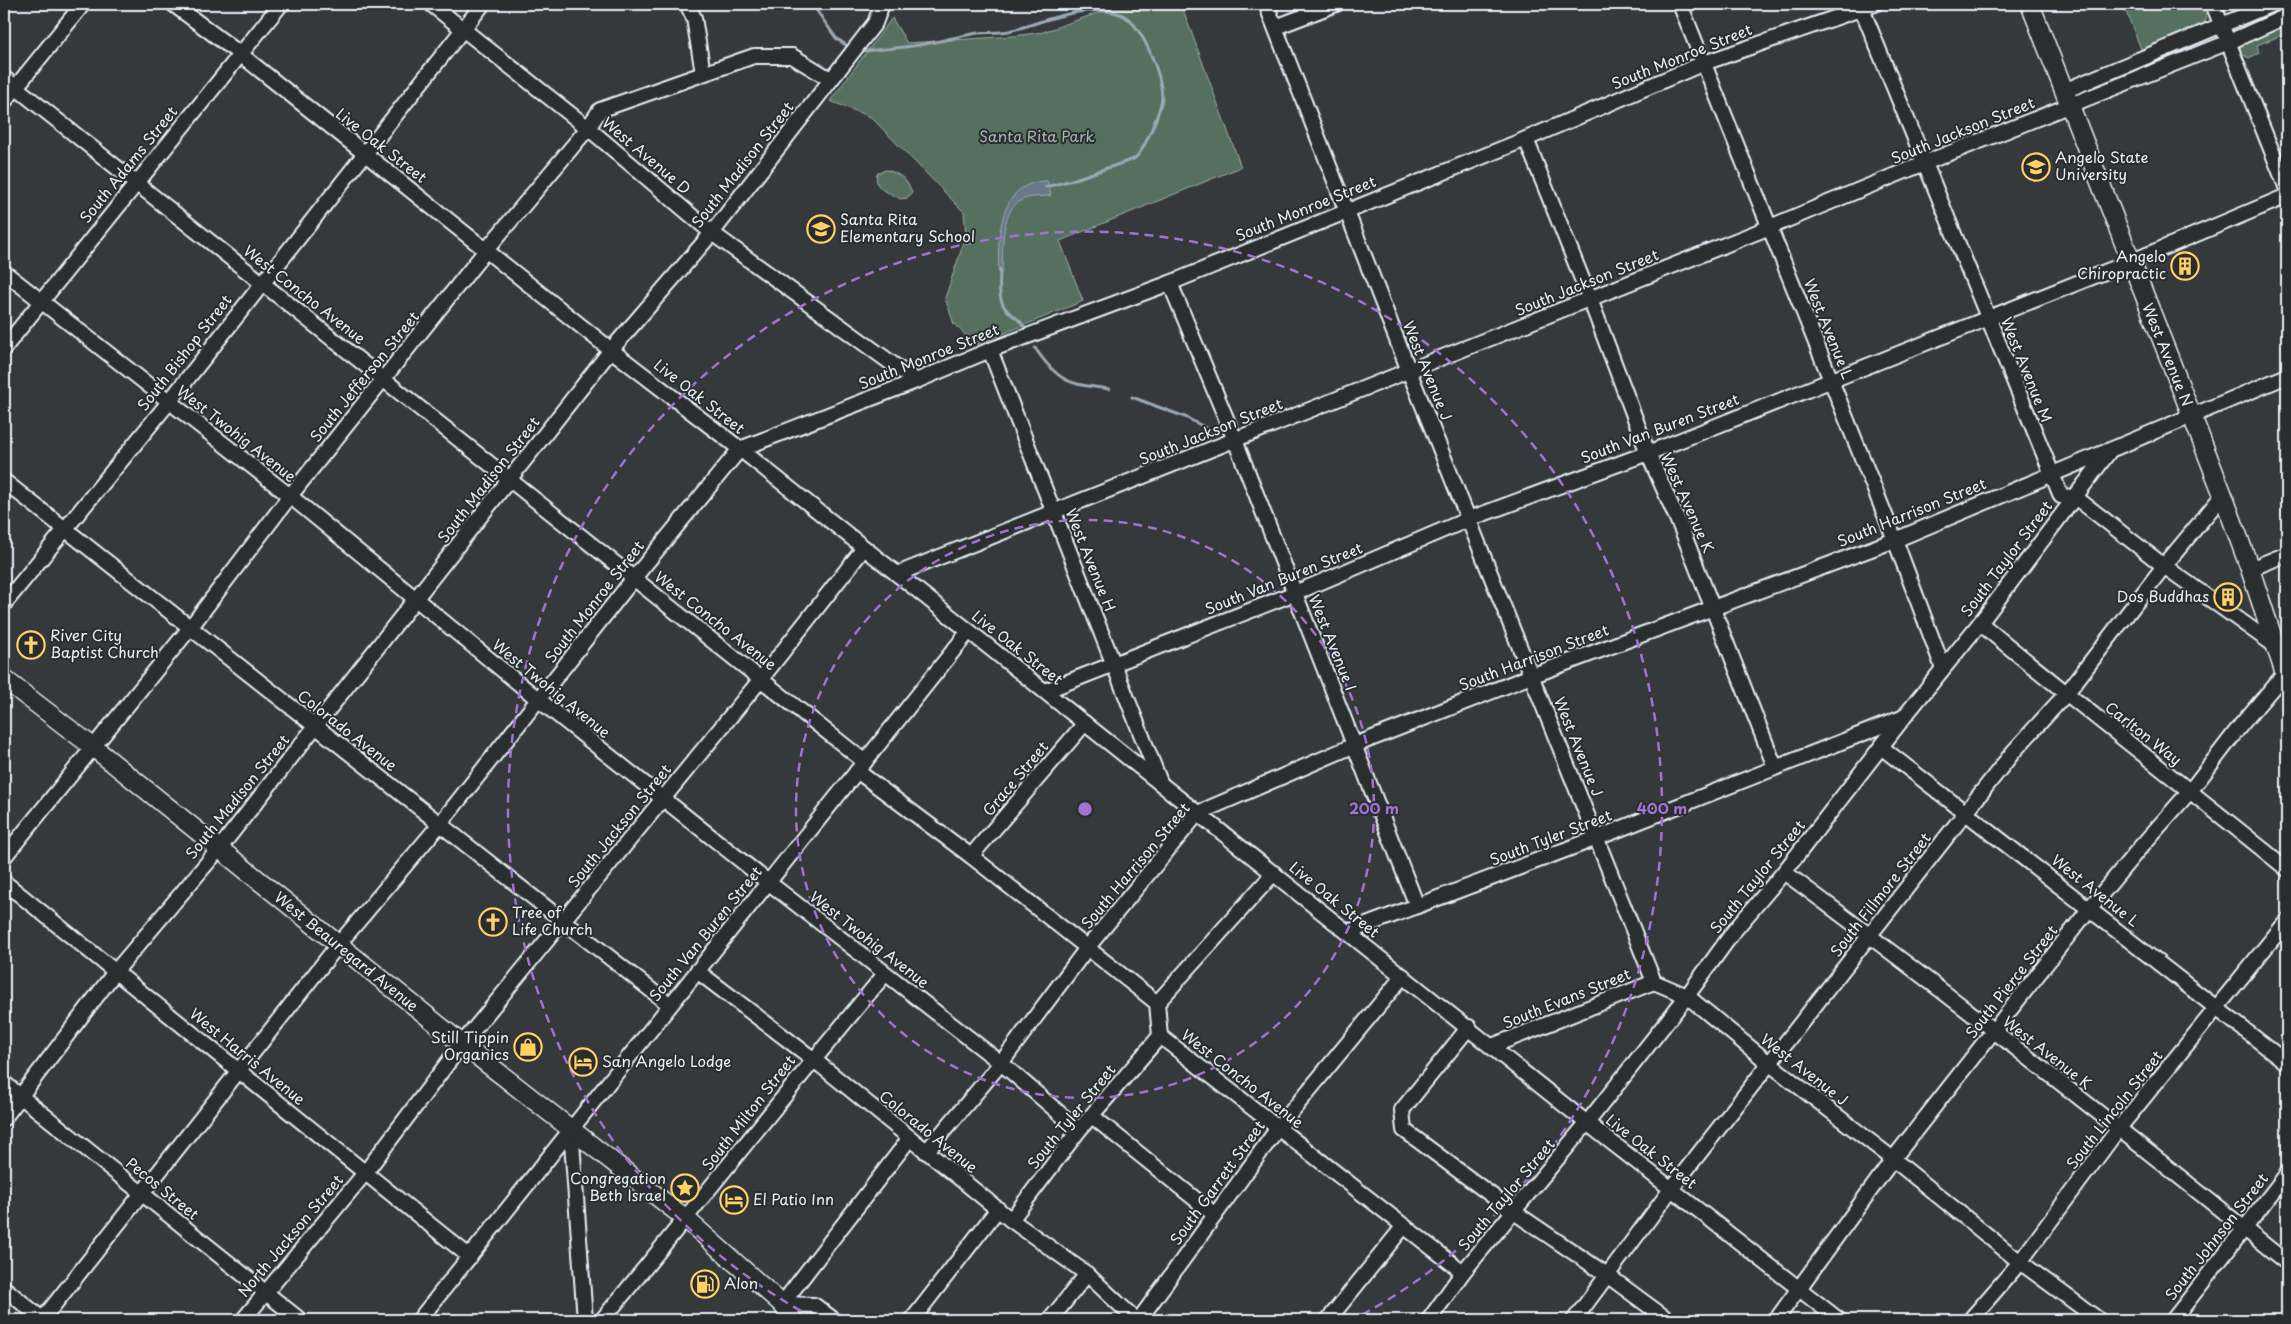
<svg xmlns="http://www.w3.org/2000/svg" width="2291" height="1324" font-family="'Playpen Sans',sans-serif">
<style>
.green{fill:#546f5e;stroke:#9eb0ab}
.water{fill:#697989;stroke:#9ca9b5}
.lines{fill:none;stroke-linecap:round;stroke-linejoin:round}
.stream{stroke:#9ca9b5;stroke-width:3}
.minor-casing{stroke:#e8f1f8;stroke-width:18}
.major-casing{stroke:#e8f1f8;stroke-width:21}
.minor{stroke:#2a2d2e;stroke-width:14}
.major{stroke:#2a2d2e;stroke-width:18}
.ring{fill:none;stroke:#a171d3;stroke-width:2.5;stroke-dasharray:9 6}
.labels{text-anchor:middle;stroke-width:4;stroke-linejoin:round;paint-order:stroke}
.street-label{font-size:15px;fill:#e8f1f8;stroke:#2a2d2e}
.park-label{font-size:15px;fill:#a5b6b3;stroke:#2a2d2e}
.poi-label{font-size:15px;fill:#e8f1f8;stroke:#2a2d2e;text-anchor:start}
.centre{fill:#a171d3;stroke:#2a2d2e;stroke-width:2.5}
.ring-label{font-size:15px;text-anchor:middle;font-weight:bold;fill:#a171d3;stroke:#2a2d2e;stroke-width:4;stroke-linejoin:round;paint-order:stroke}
</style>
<rect width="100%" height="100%" fill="#35393c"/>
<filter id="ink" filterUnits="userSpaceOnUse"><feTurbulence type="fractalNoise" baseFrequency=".02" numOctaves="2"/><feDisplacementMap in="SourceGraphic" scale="10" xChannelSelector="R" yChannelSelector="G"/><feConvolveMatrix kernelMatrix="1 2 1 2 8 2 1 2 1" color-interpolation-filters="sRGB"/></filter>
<g filter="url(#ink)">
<g class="green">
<polygon points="1123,4 1181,4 1241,167 1060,241 1083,301 976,345 954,324 945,298 966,236 964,212 871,117 830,101 892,18 907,43 1014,36 1043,32"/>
<polygon points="2123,4 2202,4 2207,18 2204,23 2141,49"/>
<polygon points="2287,25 2287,33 2257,45 2259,53 2249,58 2240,53 2240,48 2243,44"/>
<path d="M886,170c13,3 21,9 26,22l-5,6 -7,1c-10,-8 -27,-7 -23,-26z"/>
</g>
<path class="water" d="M1047,181l4,14c-11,3 -21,0 -31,6 -20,11 -17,51 -18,71l-3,1c-2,-36 0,-92 48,-92z"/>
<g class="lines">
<g class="stream">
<polyline points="812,4 836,38 850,48"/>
<path d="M859,50l7,1c17,-2 35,-3 53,-6 20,-3 39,-9 59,-12 10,-1 21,0 31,-2 33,-8 76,-29 111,-17 22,8 41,60 42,82 0,12 -18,55 -27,62 -2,2 -5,2 -7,3l-56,19 -26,7"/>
<path d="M1000,269c0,16 -4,34 11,45 6,5 9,5 13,13"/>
<path d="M1035,348c24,35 34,36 74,41"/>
<polyline points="1132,397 1185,417 1214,432"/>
</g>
<g class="minor-casing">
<g id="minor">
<polyline points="173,4 240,54 611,350 740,449 1587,1123 1839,1320"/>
<polyline points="431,4 588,128 712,233 916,381"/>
<polyline points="687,4 694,18 703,73"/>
<polyline points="1266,4 1409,371 1654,982 1687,996 1770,1064 1893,1159 2020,1262 2099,1320"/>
<polyline points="1680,4 1895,540 1943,668"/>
<polyline points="2213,4 2287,189"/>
<polyline points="1862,9 2061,496 2075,497 2164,566 2277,647"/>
<polyline points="1276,27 1336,4"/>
<polyline points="4,78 865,762"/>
<polyline points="2064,91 2272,4"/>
<polyline points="4,102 83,4"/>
<polyline points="1526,139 1590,299 1648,453 1682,530 1775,767"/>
<polyline points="4,272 290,496 539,700 768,882 1001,1063 1079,1130"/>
<polyline points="1170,283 1235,440 1417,906"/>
<polyline points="4,348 281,4"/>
<polyline points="990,350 1160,782"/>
<polyline points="4,481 670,1005"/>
<polyline points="2250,569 2287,554"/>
<polyline points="897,574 1770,227 1927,162 2229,42 2287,16"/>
<polyline points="4,604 169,402 483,4"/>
<path d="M1980,623c101,84 205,163 307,246"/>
<polyline points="1045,691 1295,593 1469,519 1648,453 2130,262 2287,196"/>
<polyline points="1881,747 2287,1063"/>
<polyline points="857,771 971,856 1157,1003 1160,1036 1463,1272"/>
<polyline points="971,856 1085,723"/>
<polyline points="4,857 190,628 290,496 487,249 588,128 600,110 754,56 792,56 830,79"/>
<path d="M1784,872c171,126 338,258 503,391"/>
<polyline points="4,882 470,1257"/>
<polyline points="1348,932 1597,838 1902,718"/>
<polyline points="697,971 813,1059 1011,1220 1087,1274 1136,1320"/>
<polyline points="1157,1003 1274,873"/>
<polyline points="1469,1027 1402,1110 1404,1130 1514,1212 1607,1275 1668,1320"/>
<polyline points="1492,1046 1654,982"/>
<polyline points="4,1083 300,1320"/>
<polyline points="1092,1116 1215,1215"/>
<polyline points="4,1118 115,972 219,849 611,350 712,233 875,23 882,4"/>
<polyline points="571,1129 585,1320"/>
<polyline points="926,1152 1001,1063 1087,948 1198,813 1355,745 1531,676 1895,540 2287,376"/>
<polyline points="1011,1220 1079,1130 1160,1036"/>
<polyline points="4,1288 43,1320"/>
<polyline points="782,1304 910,1138"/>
<polyline points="782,1304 814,1305 834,1320"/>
<polyline points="42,1320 338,945 440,824 634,578 740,449 916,381 990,350 1170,283 1526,139 1704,63 1875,4"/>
<polyline points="243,1320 365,1173 462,1044 761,679 864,548"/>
<polyline points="419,1320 969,631"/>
<path d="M602,1320c95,-114 187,-232 283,-346"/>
<polyline points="912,1320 998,1209"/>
<polyline points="1050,1320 1087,1274"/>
<polyline points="1139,1320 1278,1128 1403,976"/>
<polyline points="1328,1320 1404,1226"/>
<polyline points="1429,1320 1463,1272 1587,1123 1687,996 1734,931 1784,872 1904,717 1980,623 2108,453"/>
<polyline points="1574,1320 1672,1188 1966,812 2014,751 2066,694 2164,566 2223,495"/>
<polyline points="1776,1320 1893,1159 2090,908 2138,850 2191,790 2241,725 2285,673"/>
<polyline points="1970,1320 2020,1262 2119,1128 2287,921"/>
<polyline points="2173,1320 2287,1174"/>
</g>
</g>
<g class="major-casing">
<g id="major">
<polyline points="2030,4 2223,495 2250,569 2287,680"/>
<polyline points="4,679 93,747 462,1044 686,1219 782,1304 793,1320"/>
</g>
</g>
<use href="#minor" class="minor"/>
<use href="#major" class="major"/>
</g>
</g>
<g class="ring">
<circle cx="1085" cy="809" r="289"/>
<path d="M814 1318A577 577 0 1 1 1356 1318"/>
</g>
<defs>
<g id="university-ring" transform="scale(1.4375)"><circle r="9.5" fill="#2a2d2e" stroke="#ffd166" stroke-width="1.5"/><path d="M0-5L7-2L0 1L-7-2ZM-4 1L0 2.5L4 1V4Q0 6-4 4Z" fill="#ffd166"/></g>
<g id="school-ring" transform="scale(1.4375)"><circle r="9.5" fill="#2a2d2e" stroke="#ffd166" stroke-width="1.5"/><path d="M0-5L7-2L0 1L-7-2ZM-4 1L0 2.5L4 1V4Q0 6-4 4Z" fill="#ffd166"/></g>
<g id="building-ring" transform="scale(1.4375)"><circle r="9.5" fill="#2a2d2e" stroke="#ffd166" stroke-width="1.5"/><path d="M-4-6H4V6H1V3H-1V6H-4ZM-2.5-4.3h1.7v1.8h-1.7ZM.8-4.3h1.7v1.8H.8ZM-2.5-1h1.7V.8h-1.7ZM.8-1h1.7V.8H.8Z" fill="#ffd166"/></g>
<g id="church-ring" transform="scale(1.4375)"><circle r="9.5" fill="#2a2d2e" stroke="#ffd166" stroke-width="1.5"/><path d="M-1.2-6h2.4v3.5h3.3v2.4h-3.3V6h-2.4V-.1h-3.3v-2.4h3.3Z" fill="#ffd166"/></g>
<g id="shop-ring" transform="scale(1.4375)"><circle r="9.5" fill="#2a2d2e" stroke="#ffd166" stroke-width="1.5"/><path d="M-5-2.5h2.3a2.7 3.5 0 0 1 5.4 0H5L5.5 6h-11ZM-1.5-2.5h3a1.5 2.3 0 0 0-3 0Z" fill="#ffd166"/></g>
<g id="hotel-ring" transform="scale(1.4375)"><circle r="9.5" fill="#2a2d2e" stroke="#ffd166" stroke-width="1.5"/><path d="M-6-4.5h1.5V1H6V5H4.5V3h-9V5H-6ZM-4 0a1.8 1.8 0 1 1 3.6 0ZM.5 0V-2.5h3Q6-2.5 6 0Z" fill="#ffd166"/></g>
<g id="sight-ring" transform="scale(1.4375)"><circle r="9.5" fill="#2a2d2e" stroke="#ffd166" stroke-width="1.5"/><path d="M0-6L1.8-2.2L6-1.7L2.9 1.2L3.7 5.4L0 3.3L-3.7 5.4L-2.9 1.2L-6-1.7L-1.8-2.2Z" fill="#ffd166"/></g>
<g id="fuel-ring" transform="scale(1.4375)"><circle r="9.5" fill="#2a2d2e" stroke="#ffd166" stroke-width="1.5"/><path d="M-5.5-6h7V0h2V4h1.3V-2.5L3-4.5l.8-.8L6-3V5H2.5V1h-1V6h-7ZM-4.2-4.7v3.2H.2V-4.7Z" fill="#ffd166"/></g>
</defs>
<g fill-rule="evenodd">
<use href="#university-ring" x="2036" y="167"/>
<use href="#school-ring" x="821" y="229"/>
<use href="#building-ring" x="2185" y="266"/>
<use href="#building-ring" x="2228" y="597"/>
<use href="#church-ring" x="31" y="645"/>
<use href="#church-ring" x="493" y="922"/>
<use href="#shop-ring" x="528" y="1047"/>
<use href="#hotel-ring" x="583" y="1062"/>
<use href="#sight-ring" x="685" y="1188"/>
<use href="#hotel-ring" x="734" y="1200"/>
<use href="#fuel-ring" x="705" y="1284"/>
</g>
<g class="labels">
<g class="street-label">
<text transform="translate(1682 57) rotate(-22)" y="5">South Monroe Street</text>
<text transform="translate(1963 131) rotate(-22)" y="5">South Jackson Street</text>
<text transform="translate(381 146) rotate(38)" y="5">Live Oak Street</text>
<text transform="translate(646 156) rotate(40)" y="5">West Avenue D</text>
<text transform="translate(129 165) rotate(-51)" y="5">South Adams Street</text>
<text transform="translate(743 165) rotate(-52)" y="5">South Madison Street</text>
<text transform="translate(1306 209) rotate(-22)" y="5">South Monroe Street</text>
<text transform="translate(1587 283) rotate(-22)" y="5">South Jackson Street</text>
<text transform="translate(304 295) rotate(38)" y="5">West Concho Avenue</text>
<text transform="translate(1828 329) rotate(68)" y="5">West Avenue L</text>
<text transform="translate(185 353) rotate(-52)" y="5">South Bishop Street</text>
<text transform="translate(2167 355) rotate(68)" y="5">West Avenue N</text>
<text transform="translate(929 357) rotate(-22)" y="5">South Monroe Street</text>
<text transform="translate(2026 370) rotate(68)" y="5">West Avenue M</text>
<text transform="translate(1427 371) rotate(68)" y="5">West Avenue J</text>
<text transform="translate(365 377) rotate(-51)" y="5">South Jefferson Street</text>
<text transform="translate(699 397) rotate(38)" y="5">Live Oak Street</text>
<text transform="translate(1660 429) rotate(-21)" y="5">South Van Buren Street</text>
<text transform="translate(1211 432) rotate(-22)" y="5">South Jackson Street</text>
<text transform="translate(236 434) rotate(38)" y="5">West Twohig Avenue</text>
<text transform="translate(489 480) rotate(-52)" y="5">South Madison Street</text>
<text transform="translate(1687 503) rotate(66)" y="5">West Avenue K</text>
<text transform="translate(1912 513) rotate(-22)" y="5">South Harrison Street</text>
<text transform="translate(2007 559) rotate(-53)" y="5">South Taylor Street</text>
<text transform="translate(1090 560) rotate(68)" y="5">West Avenue H</text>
<text transform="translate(1284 579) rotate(-22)" y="5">South Van Buren Street</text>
<text transform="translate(595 602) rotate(-52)" y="5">South Monroe Street</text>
<text transform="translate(715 621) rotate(38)" y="5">West Concho Avenue</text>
<text transform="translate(1332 643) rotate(68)" y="5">West Avenue I</text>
<text transform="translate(1017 648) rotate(38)" y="5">Live Oak Street</text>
<text transform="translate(1534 658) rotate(-21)" y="5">South Harrison Street</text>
<text transform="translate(551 689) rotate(39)" y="5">West Twohig Avenue</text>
<text transform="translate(347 731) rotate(38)" y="5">Colorado Avenue</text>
<text transform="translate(2143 734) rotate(38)" y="5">Carlton Way</text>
<text transform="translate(1578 747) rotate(68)" y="5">West Avenue J</text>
<text transform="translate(1016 779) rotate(-50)" y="5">Grace Street</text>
<text transform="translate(238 797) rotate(-51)" y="5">South Madison Street</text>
<text transform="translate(620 826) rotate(-51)" y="5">South Jackson Street</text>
<text transform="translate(1551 838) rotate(-21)" y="5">South Tyler Street</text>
<text transform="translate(1136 866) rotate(-50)" y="5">South Harrison Street</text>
<text transform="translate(1758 877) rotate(-51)" y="5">South Taylor Street</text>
<text transform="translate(2095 891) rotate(38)" y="5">West Avenue L</text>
<text transform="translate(1881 895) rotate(-52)" y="5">South Fillmore Street</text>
<text transform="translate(1334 900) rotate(39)" y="5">Live Oak Street</text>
<text transform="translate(706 934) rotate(-51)" y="5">South Van Buren Street</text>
<text transform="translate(869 940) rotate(38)" y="5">West Twohig Avenue</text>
<text transform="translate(346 952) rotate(39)" y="5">West Beauregard Avenue</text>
<text transform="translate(2012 982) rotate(-52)" y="5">South Pierce Street</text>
<text transform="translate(1567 999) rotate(-22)" y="5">South Evans Street</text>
<text transform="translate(2047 1053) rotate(38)" y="5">West Avenue K</text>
<text transform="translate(247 1057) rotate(39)" y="5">West Harris Avenue</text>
<text transform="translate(1804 1070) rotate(38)" y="5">West Avenue J</text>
<text transform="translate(1242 1079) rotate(38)" y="5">West Concho Avenue</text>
<text transform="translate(2115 1110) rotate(-52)" y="5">South Lincoln Street</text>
<text transform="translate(749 1113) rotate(-52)" y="5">South Milton Street</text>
<text transform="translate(1072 1117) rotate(-51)" y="5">South Tyler Street</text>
<text transform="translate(928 1132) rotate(39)" y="5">Colorado Avenue</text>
<text transform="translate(1651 1152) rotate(38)" y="5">Live Oak Street</text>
<text transform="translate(1218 1183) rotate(-54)" y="5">South Garrett Street</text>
<text transform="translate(162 1189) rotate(39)" y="5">Pecos Street</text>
<text transform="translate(1507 1195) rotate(-50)" y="5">South Taylor Street</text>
<text transform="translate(291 1236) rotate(-50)" y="5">North Jackson Street</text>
<text transform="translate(2217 1237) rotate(-52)" y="5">South Johnson Street</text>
</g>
<g class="park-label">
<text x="1037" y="142">Santa Rita Park</text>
</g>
<g class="poi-label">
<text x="2055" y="163">Angelo State<tspan x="2055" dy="17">University</tspan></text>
<text x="840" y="225">Santa Rita<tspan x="840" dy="17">Elementary School</tspan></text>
<text x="2166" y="262" text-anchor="end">Angelo<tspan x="2166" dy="17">Chiropractic</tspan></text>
<text x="2209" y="602" text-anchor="end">Dos Buddhas</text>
<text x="50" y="641">River City<tspan x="50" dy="17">Baptist Church</tspan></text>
<text x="512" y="918">Tree of<tspan x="512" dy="17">Life Church</tspan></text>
<text x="509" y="1043" text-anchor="end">Still Tippin<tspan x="509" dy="17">Organics</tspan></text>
<text x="602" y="1067">San Angelo Lodge</text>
<text x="666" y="1184" text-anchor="end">Congregation<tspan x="666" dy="17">Beth Israel</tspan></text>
<text x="753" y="1205">El Patio Inn</text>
<text x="724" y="1289">Alon</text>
</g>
</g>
<circle cx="1085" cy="809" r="8" class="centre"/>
<g class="ring-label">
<text x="1374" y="814">200 m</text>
<text x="1662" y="814">400 m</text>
</g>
<rect width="2291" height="1324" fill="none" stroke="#2a2d2e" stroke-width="20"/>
<rect x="10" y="10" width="2271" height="1304" fill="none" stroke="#e8f1f8" stroke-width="2" filter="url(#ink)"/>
</svg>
